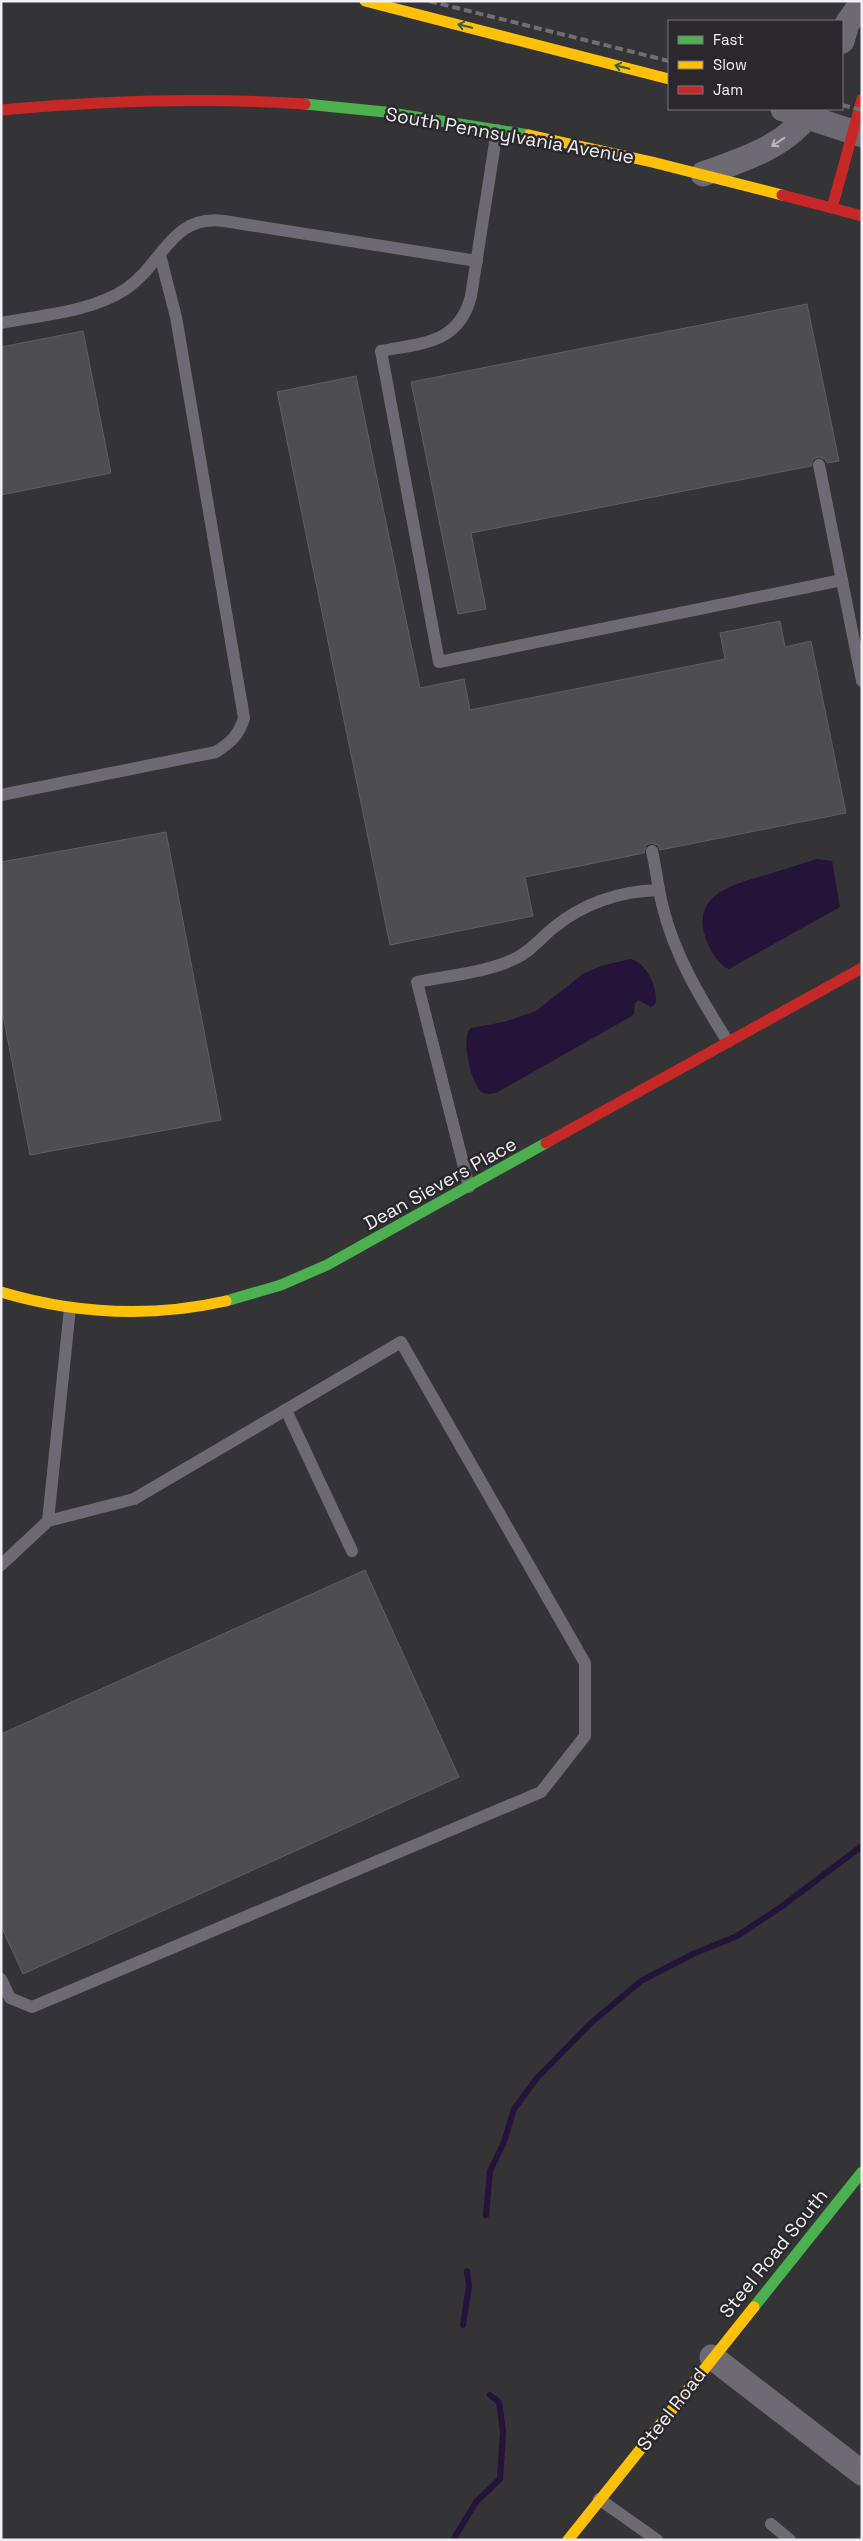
<svg xmlns="http://www.w3.org/2000/svg" width="863" height="2541" font-family="'Space Grotesk',sans-serif">
<style>
.water{fill:#241439}
.lines{fill:none;stroke-linecap:round;stroke-linejoin:round}
.stream{stroke:#241439;stroke-width:6}
.building{fill:#4e4e51;stroke:#5f5e60}
.lane{stroke:#6d6a74;stroke-width:12}
.street{stroke:#6d6a74;stroke-width:25}
.fast{stroke:#4caf50;stroke-width:11}
.slow{stroke:#ffc107;stroke-width:11}
.jam{stroke:#c62828;stroke-width:11}
.rail{stroke:#706d73;stroke-width:4;stroke-dasharray:8 4;stroke-linecap:butt}
.oneway{stroke:#385e3b}
.oneway2{stroke:#bcbac0}
.labels{text-anchor:middle;stroke-width:5;stroke-linejoin:round;paint-order:stroke}
.street-label{font-size:19px;fill:#f0f0f3;stroke:#2a282d}
</style>
<rect width="100%" height="100%" fill="#343336"/>
<g class="water">
<path d="M817,859l15,2 8,46 -111,62c-11,-4 -21,-22 -24,-33 -13,-42 30,-52 61,-61 17,-5 34,-11 51,-16z"/>
<path d="M630,959c16,2 30,32 25,46l-4,2 -13,-7 -3,4 -1,10 -4,3 -132,75c-5,2 -12,3 -16,0 -11,-8 -22,-55 -11,-64l33,-6 32,-11 47,-37 18,-8z"/>
</g>
<g class="lines">
<g class="stream">
<polyline points="486,2215 490,2171 504,2142 514,2109 537,2078 591,2023 641,1981 693,1954 737,1936 781,1907 862,1846"/>
<polyline points="463,2325 469,2286 467,2271"/>
<polyline points="453,2540 476,2502 500,2479 503,2432 499,2402 490,2395"/>
</g>
</g>
<g class="building">
<polygon points="807,304 839,461 827,463 825,459 818,457 813,459 811,466 471,533 486,609 458,614 411,382"/>
<polygon points="83,331 111,473 1,495 1,347"/>
<polygon points="356,376 420,688 464,679 470,710 725,659 720,633 780,621 785,647 811,641 846,813 660,850 658,845 651,843 646,845 644,853 525,877 533,916 390,945 277,392"/>
<polygon points="166,832 221,1120 30,1155 1,1005 1,862"/>
<polygon points="365,1570 459,1777 23,1974 1,1926 1,1734"/>
</g>
<g class="lines">
<g class="lane">
<path d="M497,130l-26,166c-12,48 -49,47 -90,55l58,311 403,-82"/>
<path d="M1,323c41,-8 90,-11 125,-34 37,-25 45,-75 98,-68l253,40"/>
<polyline points="819,465 862,681"/>
<path d="M1,795l215,-43c15,-10 23,-17 28,-34l-68,-401 -16,-62"/>
<path d="M652,851c4,18 6,36 10,53 12,51 39,95 66,138"/>
<path d="M469,1187l-52,-205c28,-6 72,-10 97,-23 16,-7 26,-20 39,-31 31,-25 67,-37 106,-38"/>
<polyline points="286,1410 352,1551"/>
<polyline points="48,1521 70,1308"/>
<polyline points="1,1565 48,1521 134,1499 401,1342 585,1663 585,1736 541,1792 32,2007 10,1998 1,1979"/>
<polyline points="599,2499 657,2540"/>
<polyline points="771,2524 790,2540"/>
</g>
<g class="street">
<polyline points="842,41 847,24 862,2"/>
<polyline points="783,109 862,135"/>
<path d="M703,174c42,-15 83,-27 110,-65"/>
<polyline points="712,2357 862,2473"/>
</g>
<g class="fast">
<polyline points="305,104 385,112 529,135"/>
<polyline points="226,1301 281,1285 327,1265 546,1143"/>
<polyline points="754,2307 862,2172"/>
</g>
<g class="slow">
<polyline points="365,1 669,79"/>
<polyline points="529,135 652,162 782,195"/>
<path d="M1,1292c74,22 149,26 225,9"/>
<polyline points="568,2540 754,2307"/>
</g>
<g class="jam">
<path d="M1,110c101,-9 202,-13 304,-6"/>
<polyline points="782,195 862,216"/>
<polyline points="832,208 862,99"/>
<polyline points="546,1143 862,968"/>
</g>
<g class="rail">
<polyline points="429,1 669,61"/>
<polyline points="842,105 862,110"/>
</g>
</g>
<defs><path id="oneway-shaft" d="M-6 0H5M1.5-3L5.5 0L1.5 3" fill="none" stroke-width="1.6" stroke-linecap="round" stroke-linejoin="round" transform="scale(1.25)"/></defs>
<g class="oneway">
<use href="#oneway-shaft" transform="translate(465 26) rotate(-166)"/>
<use href="#oneway-shaft" transform="translate(622 67) rotate(-166)"/>
</g>
<use class="oneway2" href="#oneway-shaft" transform="translate(778 142) rotate(146)"/>
<g class="labels">
<g class="street-label">
<text transform="translate(510 135) rotate(10)" y="7">South Pennsylvania Avenue</text>
<text transform="translate(440 1183) rotate(-29)" y="7">Dean Sievers Place</text>
<text transform="translate(773 2253) rotate(-51)" y="7">Steel Road South</text>
<text transform="translate(671 2409) rotate(-52)" y="7">Steel Road</text>
</g>
</g>
<rect width="863" height="2541" fill="none" stroke="#f0f0f3" stroke-width="5"/>
<rect x="668" y="20" width="175" height="90" fill="#2a282d" stroke="#79787c"/>
<rect x="678" y="36" width="25" height="8" fill="#4caf50" stroke="#79787c"/>
<text x="713" y="45" font-size="15" fill="#f0f0f3">Fast</text>
<rect x="678" y="61" width="25" height="8" fill="#ffc107" stroke="#79787c"/>
<text x="713" y="70" font-size="15" fill="#f0f0f3">Slow</text>
<rect x="678" y="86" width="25" height="8" fill="#c62828" stroke="#79787c"/>
<text x="713" y="95" font-size="15" fill="#f0f0f3">Jam</text>
</svg>
